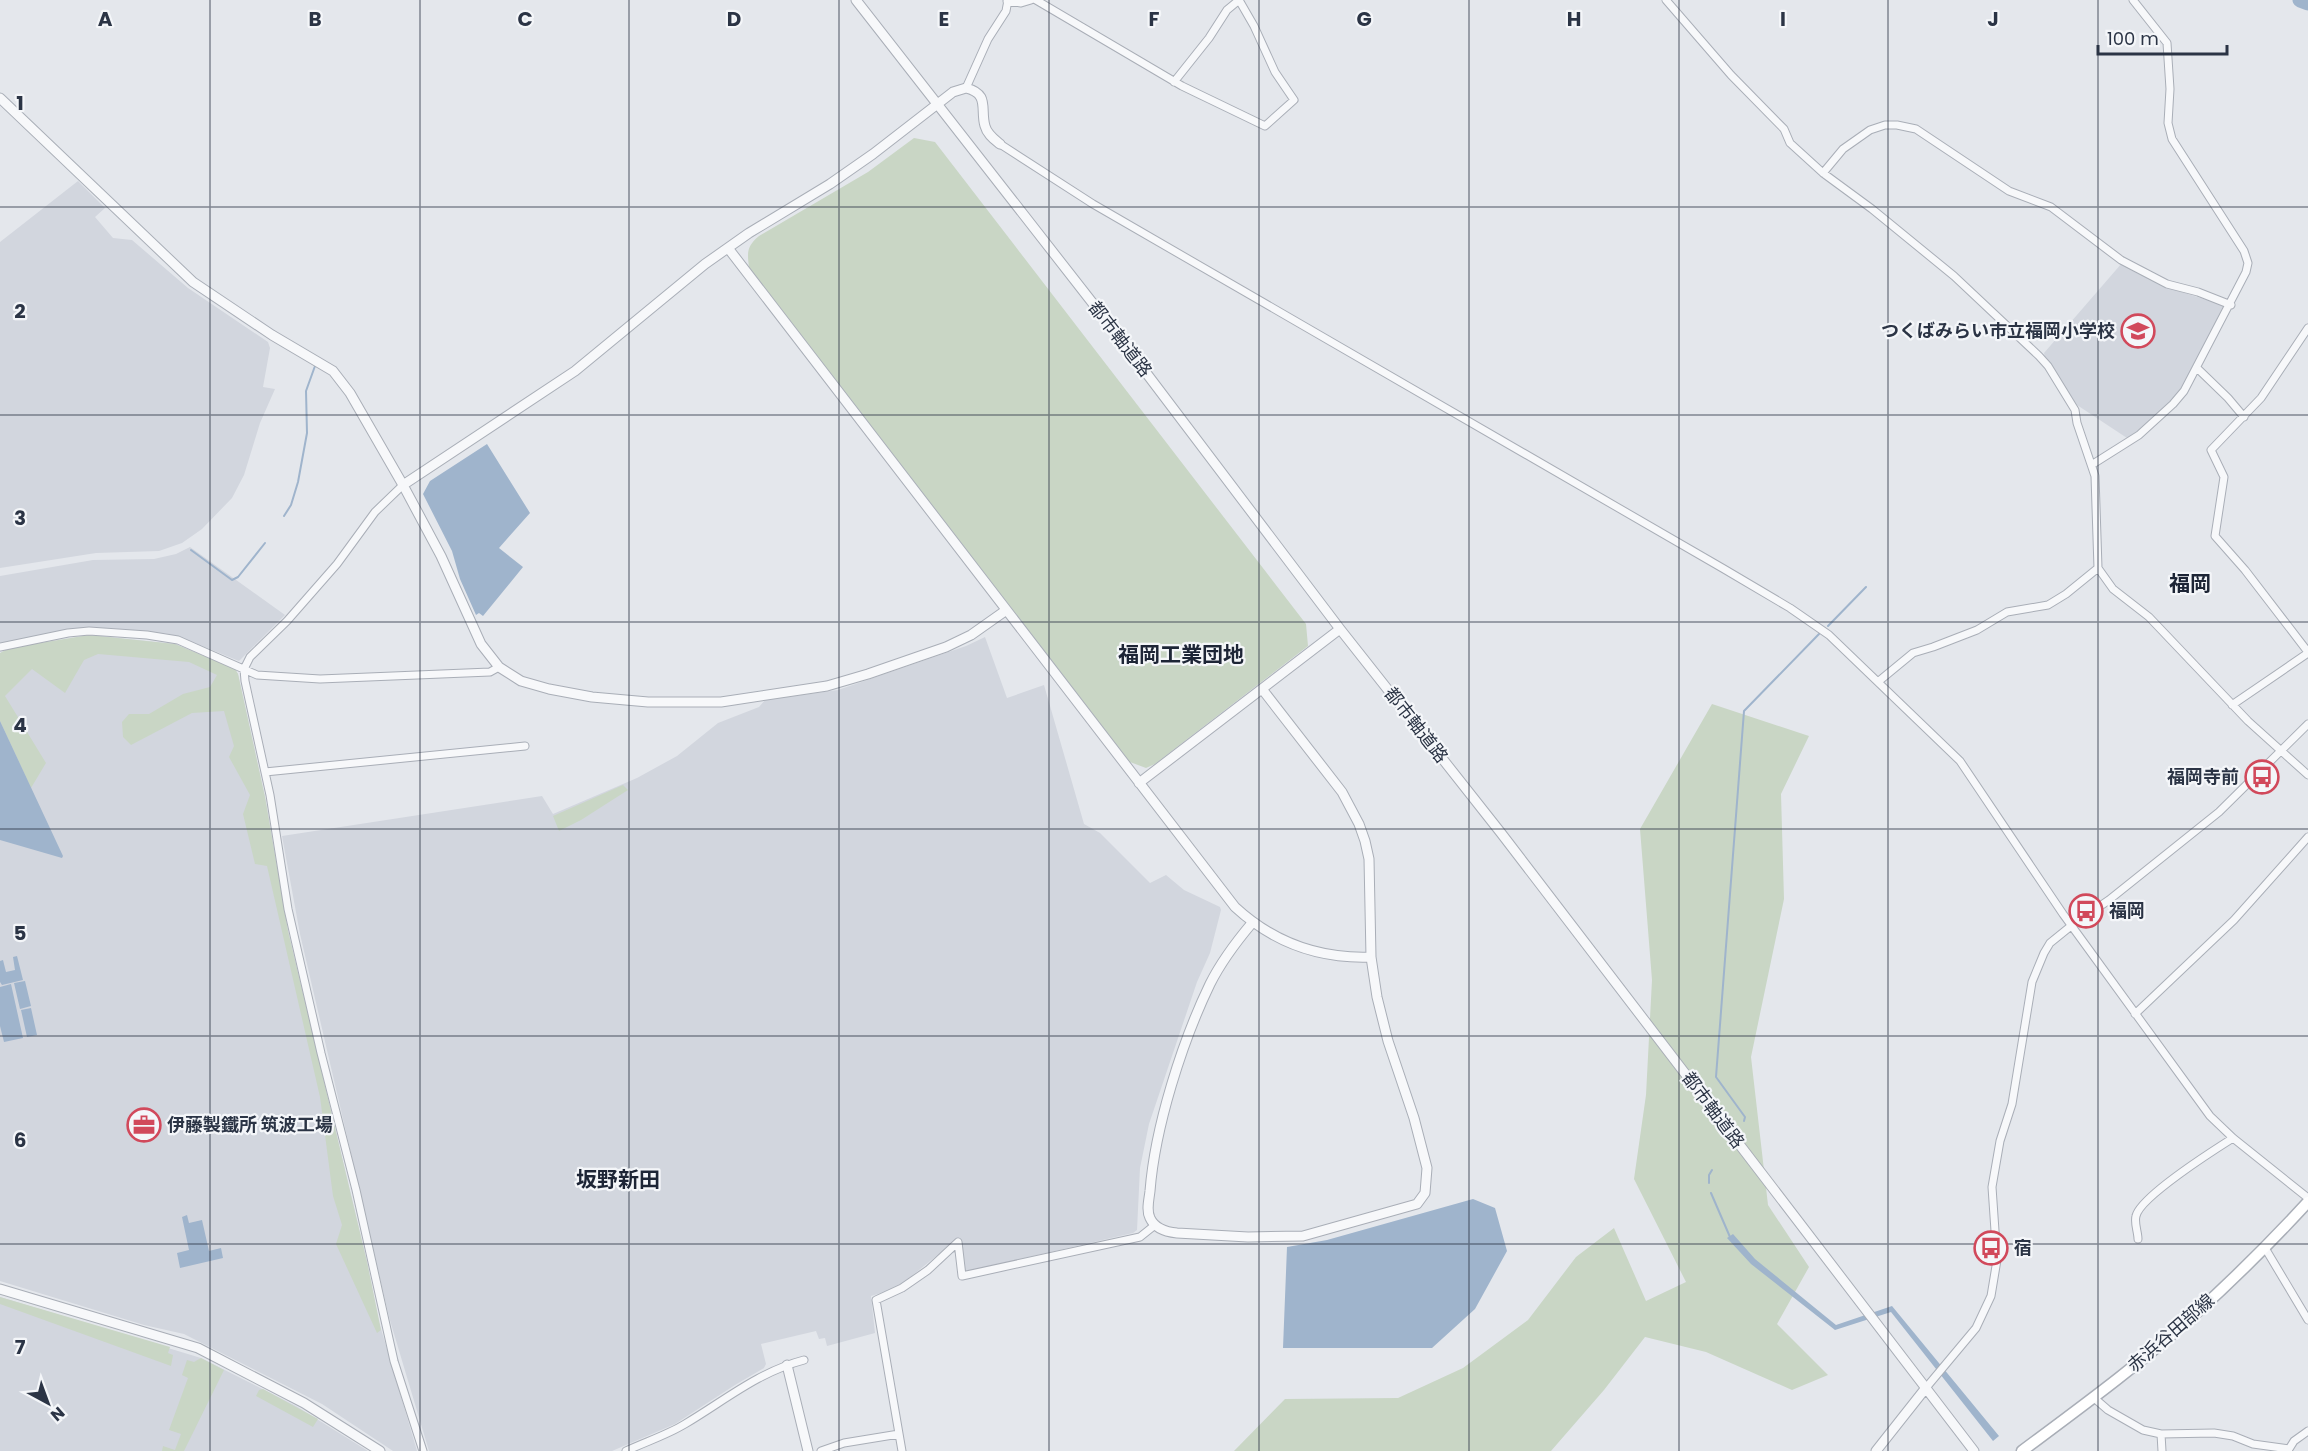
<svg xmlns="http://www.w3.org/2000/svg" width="2308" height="1451" font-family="Poppins,'Noto Sans JP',sans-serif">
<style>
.built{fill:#d2d6de}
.green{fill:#c9d6c5}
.water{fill:#9fb4cc}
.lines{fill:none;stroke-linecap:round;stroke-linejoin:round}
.stream{stroke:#9fb4cc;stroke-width:2}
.river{stroke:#9fb4cc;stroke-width:15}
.minor-casing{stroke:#a9aeb7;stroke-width:9}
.tertiary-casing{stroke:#a9aeb7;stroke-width:11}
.secondary-casing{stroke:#a9aeb7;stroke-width:13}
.minor{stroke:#f7f8fa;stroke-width:7}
.tertiary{stroke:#f7f8fa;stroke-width:9}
.secondary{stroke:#fff;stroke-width:10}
.grid{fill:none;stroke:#2b3445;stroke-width:1.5;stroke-opacity:0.55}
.labels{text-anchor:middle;stroke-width:4.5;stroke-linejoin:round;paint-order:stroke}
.poi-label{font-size:18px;font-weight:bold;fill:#2b3445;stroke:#f4f6f9;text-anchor:start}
.street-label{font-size:18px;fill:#2b3445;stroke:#f4f6f9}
.quarter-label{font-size:21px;font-weight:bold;fill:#1d2536;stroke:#f4f6f9}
.grid-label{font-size:20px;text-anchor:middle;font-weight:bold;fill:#2b3445;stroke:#f4f6f9;stroke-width:4.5;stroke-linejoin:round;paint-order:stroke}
</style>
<rect width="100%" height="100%" fill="#e4e7ec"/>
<path class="built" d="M78,181L105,208L95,217L113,238L132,240L188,288L268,342L270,348L263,387L275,389L260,423L244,475L232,498L202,529L182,543L159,551L96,553L0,568V242Z
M2122,263L2175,290L2223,305L2225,308L2185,384L2173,400L2149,423L2127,438L2077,405L2045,358L2044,353Z
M190,547L285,615L239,661L185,639L169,634L133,630L91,627L0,643V576L93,560L154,559L176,554Z
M89,635L175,644L235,669L238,674L265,797L288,931L367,1262L379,1322L417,1451H393L322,1404L184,1334L144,1325L0,1281V653Z
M985,637L1007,698L1044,685L1084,824L1100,833L1150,883L1166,875L1184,890L1220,907L1221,910L1210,953L1197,982L1149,1124L1140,1168L1137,1230L1133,1233L964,1272L958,1253H940L897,1288L871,1296L875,1333L827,1346L825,1338L819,1339L816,1331L761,1344L766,1364L764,1368L735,1385L675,1424L612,1451H429L389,1317L300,934L282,836L542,796L553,814L637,778L677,756L718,723L759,707L765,700L838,690L966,646Z
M0,1297L201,1358L296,1406L368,1451H0Z"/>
<path class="green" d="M914,138L935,142L1306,624L1308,646L1155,764L1146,768L1130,762L749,267C747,252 747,246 759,236L868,172Z
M89,635L175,644L235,669L238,674L265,797L288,931L367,1262L381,1330L377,1333L336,1244L342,1225L333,1196L320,1097L267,866L255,864L243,814L250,795L229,757L234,746L224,711L192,713L131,745L123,737L122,722L129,714H149L183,694L210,687L217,675L189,662L98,654L84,660L65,693L32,669L5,696L46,763L31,788L0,721V653L9,648Z
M1712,704L1809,736L1781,794L1784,899L1751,1057L1768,1205L1809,1267L1777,1324L1828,1375L1792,1390L1706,1352L1645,1337L1604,1390L1551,1451H1234L1285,1399L1398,1398L1463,1368L1528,1320L1576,1257L1614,1228L1646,1301L1686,1282L1634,1179L1646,1095L1652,980L1640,829Z
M623,785L628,790L581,820L559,831L553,816Z
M0,1297L170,1347L168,1353L173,1355L171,1366L0,1304Z
M201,1358L224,1370L184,1451H162L163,1446L175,1450L181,1434L169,1430L188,1378L182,1375L187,1360L194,1362Z
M263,1389L318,1419L313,1427L256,1396L259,1390Z"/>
<path class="water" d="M487,444L530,513L499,548L523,567L483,616L479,613L476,615L460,579L452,551L423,494L430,481Z
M0,721L63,856L62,858L0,840Z
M17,956L23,980L2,985L0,982V961L3,960L6,972L15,970L13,957Z
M25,981L31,1006L20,1009L14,983Z
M11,984L23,1038L4,1042L0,1026V987Z
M31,1008L37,1035L27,1037L21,1010Z
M1473,1199L1495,1208L1507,1251L1475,1309L1432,1348H1283L1287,1247L1327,1240Z
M187,1215L189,1223L202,1220L209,1251L221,1248L223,1258L180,1268L177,1253L189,1250L182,1217Z
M1733,1234L1755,1259L1836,1325L1892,1306L1999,1436L1993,1441L1891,1312L1835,1330L1751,1264L1727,1238Z"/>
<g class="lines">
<path class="stream" d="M284,516L291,505L298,482L307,433L306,391L315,366
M191,550L232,580L238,577L265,543
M1828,626L1866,587
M1744,1121L1745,1117L1716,1077L1744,711L1819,634
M1709,1183V1175L1712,1170
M1711,1193L1730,1237"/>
<path class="river" d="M2300,0L2308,3"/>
<defs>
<path id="minor" d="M1036,0L1182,86L1265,126L1294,100L1275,72L1254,26L1239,0
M1666,0L1731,75L1784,129L1790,143L1823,173L1872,209L1954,276L2039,356L2048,366L2075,410L2077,423L2095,476L2098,568L2113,589L2149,617L2248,721L2308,775
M1007,1L1021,3L1031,0
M1174,82L1209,38L1227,10L1239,0
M966,88L988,39L1006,11L1008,0
M1000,144L1093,204L1724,569L1790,608L1829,635L1960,761L2063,914L2210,1116L2233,1138L2308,1198
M1823,173L1843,149L1870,130L1885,125H1897L1916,129L2009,191L2051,207L2121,260L2167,284L2198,292L2231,305
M2308,328L2261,398L2211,450L2224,477L2215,536L2245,570L2308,652
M2197,368L2228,398L2244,417
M2093,464L2139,435L2173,404L2184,391L2246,272L2248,263L2244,251L2172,139L2168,123L2170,89L2167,43L2133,0
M403,485L375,512L337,564L287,621L250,657L244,669L245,681L270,795L288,909L321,1053L356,1190L394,1361L423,1451
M0,647L68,633L89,631L147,635L178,640L257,675L320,679L490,672L499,667
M1879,681L1913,653L1933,647L1977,630L2007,612L2048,605L2066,594L2098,568
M2232,705L2308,653
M265,772L525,746
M2135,1014L2234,920L2308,837
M2138,1239C2138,1232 2134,1223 2136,1216C2140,1197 2214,1150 2233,1138
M2265,1248L2308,1320
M1925,1389L1976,1328L1991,1296L1997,1260L1992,1187L2000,1141L2012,1104L2032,982L2044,953L2050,943L2071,926L2109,900L2219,812L2308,724
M2093,1397L2108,1410L2143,1430L2161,1434L2214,1433L2233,1436L2253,1444L2289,1449L2294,1441L2308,1431
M2161,1434L2162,1451
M626,1451C645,1442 667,1435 685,1424C724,1401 758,1372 804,1360
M821,1451L844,1443L899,1434
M902,1451L876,1300L902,1288L928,1270L958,1242L962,1276L1140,1237L1155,1225"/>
<path id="tertiary" d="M856,0L1116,333L1340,629L1501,833L1974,1451
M0,98L193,282L272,335L333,371L350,393L403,485L441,556L481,644L499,667L521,681L549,689L592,697L648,702H721L827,686L868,674L946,647L971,635L1005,611
M728,248L1235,907C1274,943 1318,959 1371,957
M403,485L575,371L705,264L749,233L830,184L873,154L953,92L966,88C990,94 980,109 985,126C987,134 994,139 1000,144
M1139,783L1340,629
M1252,923C1236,942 1221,962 1210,984C1182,1042 1155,1127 1150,1191C1149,1200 1146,1210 1150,1218C1155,1229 1167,1232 1177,1233L1248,1237L1303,1236L1417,1204L1425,1193L1427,1168L1414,1118L1388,1041L1377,997L1371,957L1369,859L1365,841L1359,824L1342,792L1262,689
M0,1289L198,1348L304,1403L380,1451
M787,1365L808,1451
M1876,1451L1925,1389"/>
<path id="secondary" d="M2022,1451C2081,1407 2140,1364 2194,1315C2234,1279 2272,1241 2308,1202"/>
</defs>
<use href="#minor" class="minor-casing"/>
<use href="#tertiary" class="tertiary-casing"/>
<use href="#secondary" class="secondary-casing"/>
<use href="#minor" class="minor"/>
<use href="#tertiary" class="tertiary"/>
<use href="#secondary" class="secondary"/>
</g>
<path class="grid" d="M210,0V1451M420,0V1451M629,0V1451M839,0V1451M1049,0V1451M1259,0V1451M1469,0V1451M1679,0V1451M1888,0V1451M2098,0V1451M0,207H2308M0,415H2308M0,622H2308M0,829H2308M0,1036H2308M0,1244H2308"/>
<defs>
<symbol id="school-ring" viewBox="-11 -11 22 22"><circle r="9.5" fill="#f4f6f9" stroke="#d1495b" stroke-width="1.5"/><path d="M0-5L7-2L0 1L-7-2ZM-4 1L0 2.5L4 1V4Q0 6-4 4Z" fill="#d1495b"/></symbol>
<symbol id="bus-ring" viewBox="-11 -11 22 22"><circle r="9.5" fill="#f4f6f9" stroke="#d1495b" stroke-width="1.5"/><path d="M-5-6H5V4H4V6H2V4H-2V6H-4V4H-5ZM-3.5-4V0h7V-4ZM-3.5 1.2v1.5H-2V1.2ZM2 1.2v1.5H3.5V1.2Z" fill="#d1495b"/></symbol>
<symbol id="office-ring" viewBox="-11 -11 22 22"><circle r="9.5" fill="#f4f6f9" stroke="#d1495b" stroke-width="1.5"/><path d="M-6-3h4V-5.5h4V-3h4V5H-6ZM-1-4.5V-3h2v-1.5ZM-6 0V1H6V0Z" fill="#d1495b"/></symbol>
</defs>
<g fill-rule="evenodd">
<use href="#school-ring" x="2119" y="312" width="38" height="38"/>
<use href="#bus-ring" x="2243" y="758" width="38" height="38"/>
<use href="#bus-ring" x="2067" y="892" width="38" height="38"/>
<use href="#office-ring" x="125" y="1106" width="38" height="38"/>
<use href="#bus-ring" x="1972" y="1229" width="38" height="38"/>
</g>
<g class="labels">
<g class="poi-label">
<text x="2115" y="337" text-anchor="end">つくばみらい市立福岡小学校</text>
<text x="2239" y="783" text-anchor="end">福岡寺前</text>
<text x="2109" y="917">福岡</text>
<text x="167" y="1131">伊藤製鐵所 筑波工場</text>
<text x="2014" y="1254">宿</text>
</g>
<g class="street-label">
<text transform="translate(1120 339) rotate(52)" y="6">都市軸道路</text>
<text transform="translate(1416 725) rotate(52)" y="6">都市軸道路</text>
<text transform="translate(1713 1110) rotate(53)" y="6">都市軸道路</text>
<text transform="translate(2171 1333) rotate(-41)" y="6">赤浜谷田部線</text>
</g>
<g class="quarter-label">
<text x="2190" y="591">福岡</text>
<text x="1181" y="662">福岡工業団地</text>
<text x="618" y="1187">坂野新田</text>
</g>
</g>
<g class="grid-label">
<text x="105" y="26">A</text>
<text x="315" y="26">B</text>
<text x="525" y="26">C</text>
<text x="734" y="26">D</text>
<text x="944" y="26">E</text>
<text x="1154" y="26">F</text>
<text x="1364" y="26">G</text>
<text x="1574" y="26">H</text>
<text x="1783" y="26">I</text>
<text x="1993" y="26">J</text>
<text x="20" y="110">1</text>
<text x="20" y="318">2</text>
<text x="20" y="525">3</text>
<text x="20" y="732">4</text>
<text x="20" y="940">5</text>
<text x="20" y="1147">6</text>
<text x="20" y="1354">7</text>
</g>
<g transform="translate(48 1403) rotate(139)" stroke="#f4f6f9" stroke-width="4.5" paint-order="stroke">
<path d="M0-4.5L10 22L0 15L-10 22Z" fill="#2b3445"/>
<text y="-9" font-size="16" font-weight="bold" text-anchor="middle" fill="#2b3445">N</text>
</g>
<path d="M2098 45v9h129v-9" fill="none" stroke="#2b3445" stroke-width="3"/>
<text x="2107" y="45" font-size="18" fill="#2b3445" stroke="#f4f6f9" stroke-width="4.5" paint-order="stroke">100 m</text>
</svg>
